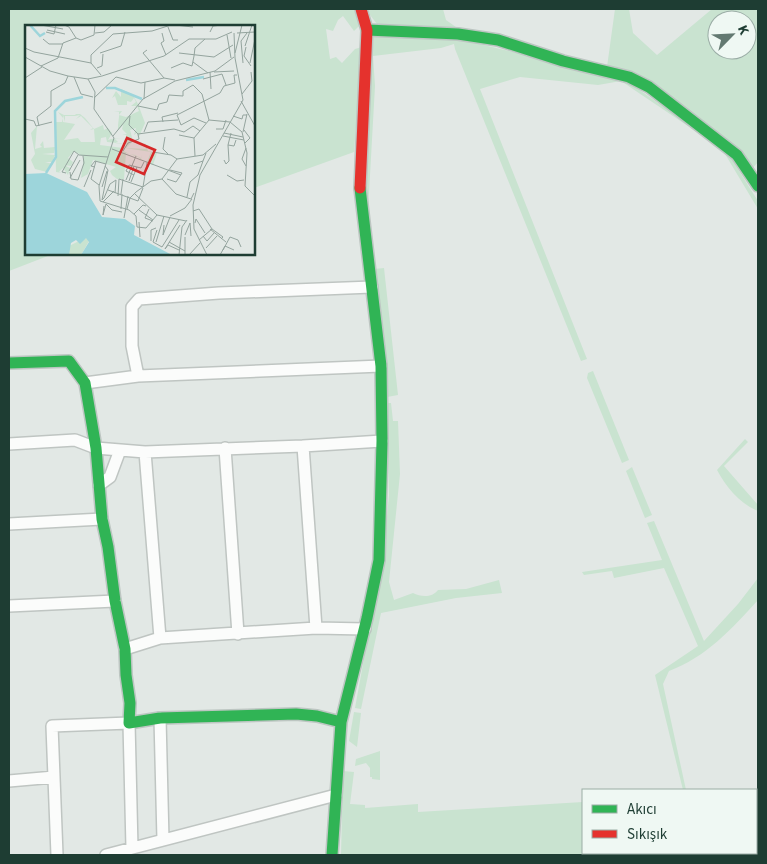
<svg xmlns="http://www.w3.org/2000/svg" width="767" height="864" font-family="'Source Sans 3',sans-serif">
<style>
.green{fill:#c9e3d0;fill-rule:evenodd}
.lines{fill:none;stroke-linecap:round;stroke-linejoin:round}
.street-casing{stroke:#bfc5c2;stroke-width:14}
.fast-casing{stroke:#bdc6c2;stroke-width:14}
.jam-casing{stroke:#bdc6c2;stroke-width:14}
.street{stroke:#fbfcfb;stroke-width:11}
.fast{stroke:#30b455;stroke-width:11}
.jam{stroke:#e5322d;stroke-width:11}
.inset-river{fill:none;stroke:#9dd5db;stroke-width:2.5}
.inset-road{fill:none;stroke:#94a49e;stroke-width:1}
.view{fill:#d62828;fill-opacity:0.15;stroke:#d62828;stroke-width:2.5}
.inset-edge{fill:none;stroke:#1e3d33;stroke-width:2.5}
</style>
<rect width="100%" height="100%" fill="#e2e8e5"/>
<path class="green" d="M9,9H359L361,24L354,31L343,16L338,20L333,31L326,29L330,59L336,57L342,63L355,49L362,47L354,152L254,188V26H26V254H53L9,271Z
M368,9H443L446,20L463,32L377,24L370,15Z
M615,9H629L633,33L657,55L712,9H758V162L752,169L607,67ZM717,20H747V50H717Z
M374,33L454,38L628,79L724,147L758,201V209L722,149L621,81L598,85L520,77L480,89L587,359L581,361L455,49L454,44L441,48L373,56L375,86L368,211L365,164Z
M384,268L398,395L387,397L374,269Z
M593,371L629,460L622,463L587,378L588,373Z
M386,403H391L393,421H398L400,474L389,582L394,600L413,593C421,597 432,598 438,590L466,589L499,580L502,593L456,598L381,613L361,709L355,708L373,609L381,583L389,495Z
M745,439L748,442L724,466L758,505V511C740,504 726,487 717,470Z
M632,467L652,515L645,518L626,471Z
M654,521L704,641L738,604L758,578V600C733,628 705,658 669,671L663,684L686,790H683L655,675L698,646L664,568L614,578L612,571L584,575L582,572L662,560L647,523Z
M354,712L361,713L357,747L349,741Z
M380,751V780L372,779V777H370V768L366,763L355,766L356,759Z
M343,771L354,772L350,804L365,805V808L418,804V812L583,802V853H697L698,855H341Z"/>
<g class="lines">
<defs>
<path id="street" d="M138,376L132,346V307L139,299L219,293L372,287
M85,383L138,376L381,366
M9,444L75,440L96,448L145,452L303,446L382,441
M303,446L316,628
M225,448L238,634
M145,452L160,638
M99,485L110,477L120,450
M9,524L102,519
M9,606L115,601
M125,649L160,638L316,628L365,629
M160,718L163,840
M9,781L54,777
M701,853L702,855
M57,855L52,726L129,723L132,848
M106,855L336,795"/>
<path id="fast" d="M367,30L458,34L498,40L563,61L629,77L649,87L737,155L758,186
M9,363L69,361L85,383L96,448L102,519L108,547L115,601L125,649L126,675L130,703L129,723L160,718L296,714L317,716L341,722
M332,855L341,722L367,618L379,560L382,441L381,366L360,188"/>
<path id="jam" d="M360,188L367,30L361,9"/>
</defs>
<use href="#street" class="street-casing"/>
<use href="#fast" class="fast-casing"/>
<use href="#jam" class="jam-casing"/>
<use href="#street" class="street"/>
<use href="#fast" class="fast"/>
<use href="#jam" class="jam"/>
</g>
<g transform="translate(25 25)">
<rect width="230" height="230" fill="#e2e8e5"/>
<path d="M96,64L117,74L109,72L113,79L120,98L113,114L112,108L109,110L111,103L105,105L108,116L101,123L121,124L120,120L117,121L115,117L117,121L120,118L123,126L132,128L128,140L120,137L113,132L105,129L110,130L116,133L117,130L116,134L122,137L126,127L100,123L99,126L104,129L101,128L99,154H92L87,150L85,146L91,142L68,135L63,149L56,153L59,132L49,126L43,133L48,137L46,141L39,140L45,143L43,150L38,143L34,147L37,148L31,147L30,97H37L38,93L33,87L39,90H50L51,89H55L60,93L69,104L65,105L68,103L56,91L51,94L55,90L50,91H40V97L38,90V97L50,99L39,115L53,113L56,117H70L69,104L78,100L79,105L83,103L87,108L90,103L83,115L86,114L96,113L90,114L93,117L90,118L97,119L102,117L101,110H97L102,109L97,104L98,100L93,105V100L87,99L93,100L94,92V87H89L97,86L94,90L101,92L114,86L112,81L106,84L113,81H106L111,77L109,73L106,77L102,76V80H93L90,71L87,73L91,66L96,72ZM81,112L82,117L102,119L98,123L75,120L76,113ZM12,101L10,124L17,122L15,120L18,116L19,123L30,122L29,128L17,129L30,130L27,137H20L28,139L22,147L10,144L6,135L10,129L6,108ZM61,211L64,216L56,230H44V221L58,214L55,219Z" fill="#c9e3d0" fill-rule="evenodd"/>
<path d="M21,148L62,167L77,192L100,194L110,201L109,210L147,230H56L64,217L61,213L55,219L51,215L46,218L44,230H0V149Z" fill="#9dd5db"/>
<path class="inset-river" d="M5,0L15,11L20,8M161,55L179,52M81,63H90L117,74M21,148L31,132L30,86L40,76L58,72"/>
<path class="inset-road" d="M16,0L38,4M150,0L168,2M143,2L148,15H153M22,5L40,9M21,7L29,9L31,0M185,7L188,1L197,0M70,8L79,7L87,0M137,8L139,16L136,18L141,30M212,8L230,7M202,10L206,33M51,13L56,15L69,10L70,0M18,14L24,19H38M220,21L227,0M221,22L219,31L226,41M0,23L9,27L66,38L76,50M122,25L118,28L139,53M75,28L96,21L100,7M154,28L189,32L208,20M210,28L217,0M169,31L170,23L180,14M0,32L25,46L43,51L63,54L77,51M33,33L38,18L51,13L44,2L39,0M168,37L183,48M66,38V30L88,9L127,6L146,0M218,38L216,16L222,8M225,38L230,14M16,41L33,33M72,43L77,41L78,29M146,43L158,38L167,41L169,31M185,47L186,64M189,47L209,46M77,51L139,31L164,14H191L207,7M49,52L56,69L68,72M0,53L17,42M63,54L70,67L69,84L89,113L74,161L75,176L104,185L111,191L112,202L121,203L132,190L161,196M178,54L197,49L201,60M217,69L227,56L226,47M69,73L91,52L116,58L139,53L150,55M119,74L120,57M216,76L230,101M113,81L132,85L134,79L142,77L144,70L158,71V66L168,60L177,69L184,95L169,113L170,131M105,91L104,100L113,109L149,104L159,107L168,101L175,106M208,91L217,94L218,90H222M0,94L9,96L11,101L27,97M184,95L205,97M138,97L137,92L153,88M205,97L217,107L222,128L220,161L230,171M181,98L169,93L156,100L152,90L195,68L199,61L210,58L209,50H212M14,101L12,92L26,81V66L40,58L43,51M191,104H198L201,95M219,105L225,113L220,118M119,107L123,97L153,95M218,107L222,89M199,108L218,112M206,108L203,120L209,121L211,115M154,110L169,113M88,111L118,74L150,56L190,46L209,32M198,111L219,115M140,112L138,124L143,129M87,124L156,150M98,126L103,118L114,114L113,109M128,127L146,130L152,134M199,135L201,139L204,136L203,120M71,136L66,154L74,160M169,139L178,136L181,128M221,141L217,134L221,123M70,142L66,141L70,136L81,139M44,146L53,130M45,147L46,154L53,155L59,138L58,131M41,148L37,147L49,126L54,130L83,132M109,150L101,146L104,140L116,143L119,137M202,150L212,156L219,155M45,153L55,135M142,154L151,157L157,148L145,145M101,155L111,131M104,156L109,141M106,157L112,142M59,162L66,145M77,162L82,146M83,165L113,176L118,163M169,168L166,174L151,169L137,154L152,134L178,130L191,119M96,169L98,154M110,169L132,190M93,171L94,154L118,162L122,138M162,172L165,157L173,150L178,136M79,173L77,175L83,145L80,141M79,173L85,159L91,155L90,168M78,177L89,166M81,179L87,185L97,187M79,181L78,190L81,179M96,184L97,169M102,184L105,173L111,167L126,156L137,154M124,184L120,193L128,196M114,185L128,195M168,186L174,184L187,204L174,215M109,189L118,180L121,181M145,191L160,183L167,174M99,193L103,171M114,197L115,212M170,198L171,194L180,208M139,200L138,210L145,192M185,204L201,217M187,204L198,212L196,214M132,205L128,217L137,222L154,195M160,210L165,198L166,211M178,211L182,216L189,208M160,212V229M126,216V205L131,203M131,217L139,191M144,217L160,226M181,223L192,211M154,225L143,220L140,224L155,200M198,225L205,212L213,215L216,222M154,230L157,202L162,195M164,230L175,218M182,230L169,204L168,180L175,150L218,75L210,33L209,8M195,230L200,221L209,225"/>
<path class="view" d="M102,113L130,125L119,149L91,137Z"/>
<rect width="230" height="230" class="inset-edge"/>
</g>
<rect width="767" height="864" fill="none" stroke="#1e3d33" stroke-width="20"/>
<rect x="582" y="789" width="175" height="65" fill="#eff8f3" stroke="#9bada6"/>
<rect x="592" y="805" width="25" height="8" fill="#30b455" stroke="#9bada6"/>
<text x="627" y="814" font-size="15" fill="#1e3d33">Akıcı</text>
<rect x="592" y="830" width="25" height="8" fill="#e5322d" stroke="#9bada6"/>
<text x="627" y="839" font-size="15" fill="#1e3d33">Sıkışık</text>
<g transform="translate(732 35) rotate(66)"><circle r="24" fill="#eff8f3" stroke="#9bada6"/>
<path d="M0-4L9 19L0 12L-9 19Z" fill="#637971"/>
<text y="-8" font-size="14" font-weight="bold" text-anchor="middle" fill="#1e3d33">K</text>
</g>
</svg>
